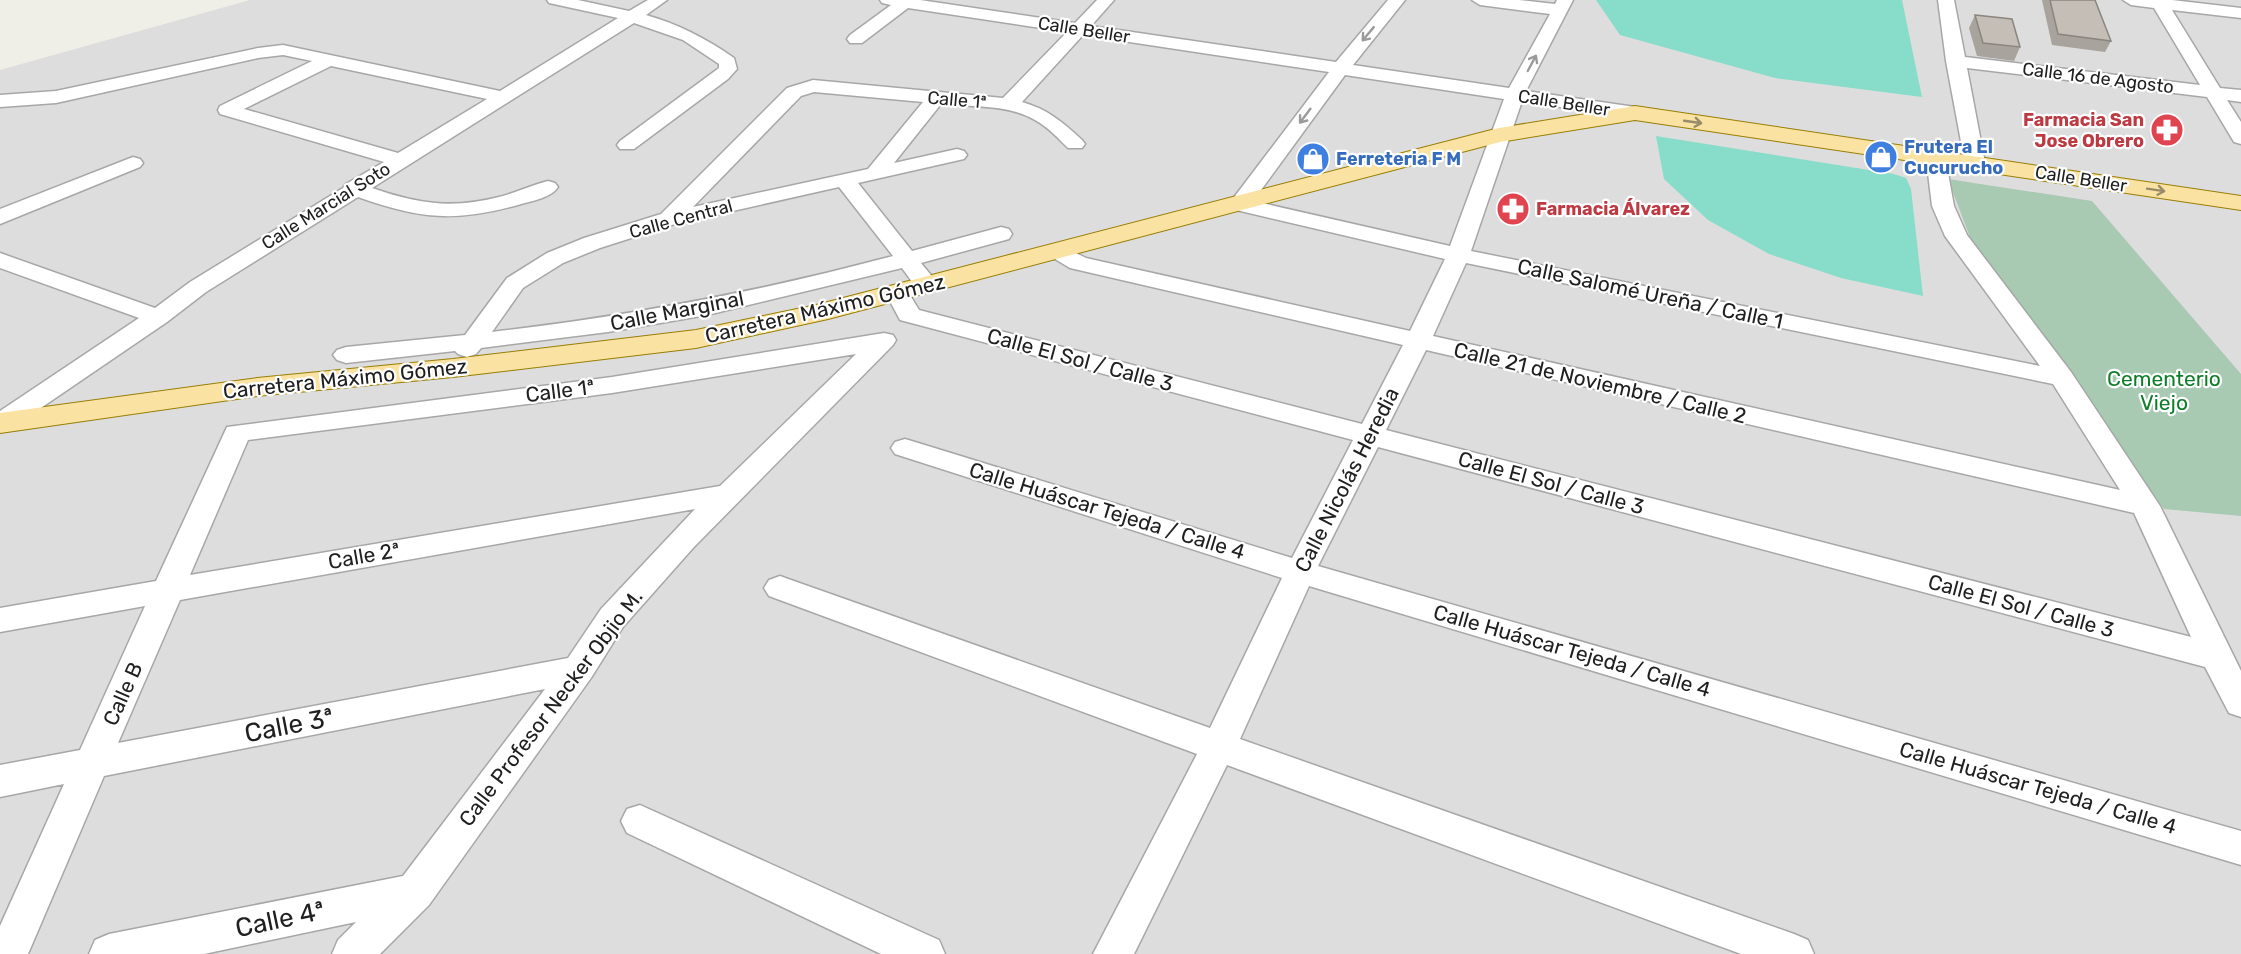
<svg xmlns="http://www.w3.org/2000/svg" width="2241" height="954" font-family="Rubik,sans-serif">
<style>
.residential{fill:#dedddd}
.cemetery{fill:#a8c9b2}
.pitch{fill:#87ddc9}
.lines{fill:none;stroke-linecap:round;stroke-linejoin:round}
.minor-casing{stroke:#a7a7a7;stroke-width:3}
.major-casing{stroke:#987e04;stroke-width:2}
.minor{fill:#fff;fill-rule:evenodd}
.major{fill:#fae2a2;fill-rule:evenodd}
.wall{fill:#a9a39d}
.building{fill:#c5beb6;stroke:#8a857f;stroke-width:1.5}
.oneway{stroke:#9b9b9b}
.oneway2{stroke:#988b68}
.labels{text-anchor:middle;stroke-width:4.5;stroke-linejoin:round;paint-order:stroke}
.far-street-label{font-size:18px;fill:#202020;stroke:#fff}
.far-health-label{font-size:18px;font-weight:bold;fill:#be3a42;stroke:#fff;text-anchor:end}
.far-shop-label{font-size:18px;font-weight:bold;fill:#366cbe;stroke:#fff;text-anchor:start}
.street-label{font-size:21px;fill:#202020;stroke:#fff}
.park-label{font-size:21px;fill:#0e7e29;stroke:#fff}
.near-street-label{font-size:26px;fill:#202020;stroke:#fff}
</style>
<rect width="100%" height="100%" fill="#f0efe7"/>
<path class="residential" d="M250,0H2241V954H0V70Z"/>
<path class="cemetery" d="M1948,179L2092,201L2241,374V516L2164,509L1974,248Z"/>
<path class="pitch" d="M1596,0H1902L1922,97L1775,78L1620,35Z
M1656,136L1894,174L1906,178L1911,189L1923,296L1841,278L1769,254L1708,220L1664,179Z"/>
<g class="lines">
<defs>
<path id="minor" d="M547,0H578L629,11L648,0H667L646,15C678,24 707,39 734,58L737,69L728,79L634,149H620L617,145L620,141L719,68V64L683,40L634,23L372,188C418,204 452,209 499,197C516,193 531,185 548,181L555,183L558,187C552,197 533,201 521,204C456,223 420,219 358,197L206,292L167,322L10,429L0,432V411L139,318L0,268V253L155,308L190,282L343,188L346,184L384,162L220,114L218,110L220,106L312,61L283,55L258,58L56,103L0,107V95L56,91L258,48L283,45L500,91L618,18L549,3ZM331,66L487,99L398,153L244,109Z
M880,0H920L1075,23L1097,0H1114L1091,26L1336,62L1388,0H1405L1353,65L1509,88L1550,14L1480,5L1472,0H1519L1555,4L1557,0H1573L1526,91L1635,107L1642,109L1645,113L1642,117L1635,119L1522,101L1471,251L2040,366L1945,236L1932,206L1928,173L1933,154H1947L1950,158L1948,173L1954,206L1967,235L2071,372L2160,506L2241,671V717L2229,713L2205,667L1378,447L1318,566L2241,831V865L1309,586L1240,739L1794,934L1808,940L1814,954H1741L1227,765L1134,954H1093L1197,754L769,596L764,588L769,580L780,576L791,580L1210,728L1282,578L895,454L891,448L895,442L905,439L915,442L1292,558L1353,440L900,320L885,292L889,287L897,285L905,287L919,310L1362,424L1403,345L1070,268L1050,256L1047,251L1050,246L1058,244L1086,258L1410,331L1445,259L1232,209L1229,204L1329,72L1083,35L1022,102C1047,109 1063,122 1082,140L1085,144L1082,148H1068C1058,138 1048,127 1035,120C1008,104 971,107 941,104L894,163L957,149L964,151L967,155L964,159L858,183L912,251L1001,227L1009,229L1012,234L1009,239L921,263L939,285L935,290C917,294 912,281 902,268L707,315L608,332L481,348L476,354L467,357L458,354L455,351L346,363L337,360L333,355L337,350L346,347L465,335L507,278L547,253L584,238L661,214L787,88L813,80L1003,98L1067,32L908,8L862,43H850L847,39L850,35L891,5L882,3ZM1345,75L1504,99L1450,246L1253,201ZM814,92L923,102L868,169L693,207L801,96ZM839,187L893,256C758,292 630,316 492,332L523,288L563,263L600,248L675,224ZM1466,263L2053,384L2120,490L1433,336ZM1426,350L2134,513L2191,637L1386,430Z
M1938,0H1954L1965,57L2200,85L2154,8L2131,5L2123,0H2172L2241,8V18L2172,10L2220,88L2241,90V102L2227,100L2241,122V144L2234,142L2207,97L1967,68L1985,163L1982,167H1968L1965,163L1946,61Z
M133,157L140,159L143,163L140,167L0,224V209Z
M884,333L893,335L896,340L893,345L693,548L623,627L591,678L429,905L380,954H332L338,940L356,922L204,954H89L95,940L109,934L403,876L545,689L104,776L28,954H0V926L64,784L0,797V765L80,750L145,606L0,632V608L156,581L227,427L612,377ZM856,354L720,486L190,575L248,440L612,393ZM695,509L601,609L568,658L118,743L180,600Z
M640,805L939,940L945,954H881L627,833L621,821L627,809Z"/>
<path id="major" d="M1635,106L2241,196V210L1635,120L1500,142L828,319L696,348L453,377L257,396L0,433V413L257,378L453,359L696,330L816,305L1499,128Z"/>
</defs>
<use href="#minor" class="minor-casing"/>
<use href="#major" class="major-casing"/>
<use href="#minor" class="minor"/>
<use href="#major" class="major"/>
</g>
<path class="wall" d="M2042,0H2095L2111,41L2105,52L2052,45Z
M1975,15L2020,47L2014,61L1977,56L1969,28Z"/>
<path class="building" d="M2050,0H2095L2111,41L2058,34Z
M1975,15L2012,19L2020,47L1983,43Z"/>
<defs><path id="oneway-shaft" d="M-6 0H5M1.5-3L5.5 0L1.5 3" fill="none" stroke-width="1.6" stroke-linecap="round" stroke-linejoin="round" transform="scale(1.5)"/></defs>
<g class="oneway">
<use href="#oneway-shaft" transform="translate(1368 34) rotate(130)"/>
<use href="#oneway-shaft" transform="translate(1532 63) rotate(-62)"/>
<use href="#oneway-shaft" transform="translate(1305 116) rotate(127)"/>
</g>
<g class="oneway2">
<use href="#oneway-shaft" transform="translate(1693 122) rotate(8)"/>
<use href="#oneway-shaft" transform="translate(2156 190) rotate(9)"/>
</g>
<defs>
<symbol id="pharmacy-disc" viewBox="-11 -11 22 22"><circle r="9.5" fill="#e0444e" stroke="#fff"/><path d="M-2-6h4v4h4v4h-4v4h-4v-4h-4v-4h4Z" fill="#fff"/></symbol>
<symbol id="shop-disc" viewBox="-11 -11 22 22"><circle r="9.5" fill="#3f7fe0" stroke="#fff"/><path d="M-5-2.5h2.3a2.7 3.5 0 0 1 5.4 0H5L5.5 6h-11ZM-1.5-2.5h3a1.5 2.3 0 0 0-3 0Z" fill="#fff"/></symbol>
</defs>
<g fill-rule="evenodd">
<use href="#pharmacy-disc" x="2148" y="111" width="38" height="38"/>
<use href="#shop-disc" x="1862" y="138" width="38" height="38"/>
<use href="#shop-disc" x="1294" y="140" width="38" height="38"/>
<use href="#pharmacy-disc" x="1494" y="190" width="38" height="38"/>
</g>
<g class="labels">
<g class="far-street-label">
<text transform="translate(1084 30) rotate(9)" y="6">Calle Beller</text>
<text transform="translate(2098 78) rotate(7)" y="6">Calle 16 de Agosto</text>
<text transform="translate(957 100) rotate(5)" y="6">Calle 1ª</text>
<text transform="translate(1564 103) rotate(9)" y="6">Calle Beller</text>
<text transform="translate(2081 179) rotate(9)" y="6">Calle Beller</text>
<text transform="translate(326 206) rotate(-32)" y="6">Calle Marcial Soto</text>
<text transform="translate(681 219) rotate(-15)" y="6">Calle Central</text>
</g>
<g class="far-health-label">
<text x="2144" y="126">Farmacia San<tspan x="2144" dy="21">Jose Obrero</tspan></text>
<text x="1536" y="215" text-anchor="start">Farmacia Álvarez</text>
</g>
<g class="far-shop-label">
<text x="1904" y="153">Frutera El<tspan x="1904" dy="21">Cucurucho</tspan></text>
<text x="1336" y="165">Ferreteria F M</text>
</g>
<g class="street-label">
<text transform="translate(1650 294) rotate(12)" y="7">Calle Salomé Ureña / Calle 1</text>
<text transform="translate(825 309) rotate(-13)" y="7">Carretera Máximo Gómez</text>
<text transform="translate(677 311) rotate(-11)" y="7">Calle Marginal</text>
<text transform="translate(1080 360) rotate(15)" y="7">Calle El Sol / Calle 3</text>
<text transform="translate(345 379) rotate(-6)" y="7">Carretera Máximo Gómez</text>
<text transform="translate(1600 383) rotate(13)" y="7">Calle 21 de Noviembre / Calle 2</text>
<text transform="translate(560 391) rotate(-7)" y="7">Calle 1ª</text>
<text transform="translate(1347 480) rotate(-63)" y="7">Calle Nicolás Heredia</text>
<text transform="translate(1551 483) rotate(15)" y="7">Calle El Sol / Calle 3</text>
<text transform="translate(1107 511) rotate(17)" y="7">Calle Huáscar Tejeda / Calle 4</text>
<text transform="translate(364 556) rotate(-10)" y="7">Calle 2ª</text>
<text transform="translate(2021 606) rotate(15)" y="7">Calle El Sol / Calle 3</text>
<text transform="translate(1572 651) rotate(16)" y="7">Calle Huáscar Tejeda / Calle 4</text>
<text transform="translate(123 694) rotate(-66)" y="7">Calle B</text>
<text transform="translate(551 708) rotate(-53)" y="7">Calle Profesor Necker Objio M.</text>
<text transform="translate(2038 788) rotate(16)" y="7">Calle Huáscar Tejeda / Calle 4</text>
</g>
<g class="park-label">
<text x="2164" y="386">Cementerio<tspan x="2164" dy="24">Viejo</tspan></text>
</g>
<g class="near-street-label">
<text transform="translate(289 725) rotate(-11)" y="9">Calle 3ª</text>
<text transform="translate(280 919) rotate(-12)" y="9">Calle 4ª</text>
</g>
</g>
</svg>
